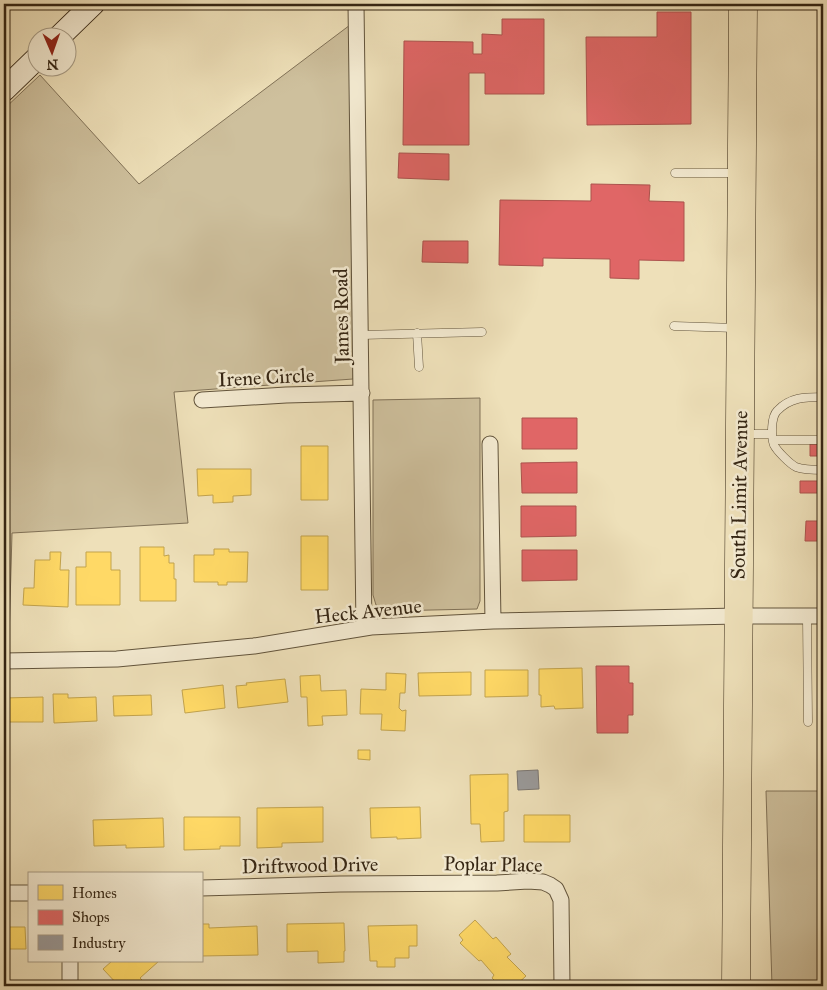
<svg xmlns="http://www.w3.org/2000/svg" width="827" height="990" font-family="'IM FELL Great Primer',serif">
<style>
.green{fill:#cec09d;stroke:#817258}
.homes{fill:#ffd966;stroke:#c2a34d}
.shops{fill:#e06666;stroke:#ac524d}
.industry{fill:#999;stroke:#7b7671}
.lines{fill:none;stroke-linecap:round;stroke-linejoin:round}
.lane-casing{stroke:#62543c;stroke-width:9}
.street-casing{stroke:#62543c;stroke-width:17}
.secondary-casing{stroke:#342513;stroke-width:24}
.highway-casing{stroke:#342513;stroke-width:29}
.lane{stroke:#f4ebd2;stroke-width:8}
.street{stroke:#f4ebd2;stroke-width:15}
.secondary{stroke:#f4ebd2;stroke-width:22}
.highway{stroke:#eee0b9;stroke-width:28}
.labels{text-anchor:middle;stroke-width:5;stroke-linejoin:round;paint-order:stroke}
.street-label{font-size:20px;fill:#342513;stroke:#f4ebd2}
</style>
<rect width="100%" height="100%" fill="#eee0b9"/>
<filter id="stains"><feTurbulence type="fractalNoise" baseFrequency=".004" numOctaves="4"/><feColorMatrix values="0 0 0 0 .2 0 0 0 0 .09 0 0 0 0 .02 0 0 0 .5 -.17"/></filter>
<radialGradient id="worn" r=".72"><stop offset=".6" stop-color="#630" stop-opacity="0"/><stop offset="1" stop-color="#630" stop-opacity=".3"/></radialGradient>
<path class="green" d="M354,22L353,379L174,392L188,523L12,533L9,640H4V109L40,75L139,184Z
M480,398V601L477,609L387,611L376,605L373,595V400Z
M766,791H823V986H772Z"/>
<path class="homes" d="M301,446H328V500H301Z
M197,469H251V495L233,496V502L213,503V495L198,496Z
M301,536H328V590H301Z
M140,547H164V556L169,555V563H174V579H176V601H140Z
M214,549H229V552H248L247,582H227V585H218V582H194V555H214Z
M50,552H61L60,570H69L68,607L23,605L24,588H34L35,560H50Z
M86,552H111V570H120V605H76V567H86Z
M582,668L583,708L555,709L554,706L541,707V695H539V669Z
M485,670H528V696L485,697Z
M471,672V695L419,696L418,673Z
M386,673L406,674L405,693H400L399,708L402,711L406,710L405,731L381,730L382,714H360L361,689L386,690Z
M320,675L321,691L346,690L347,715L322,716L323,725L308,726L307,697H301L300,676Z
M285,679L288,702L238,708L236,686L247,685L246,683Z
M223,685L225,708L185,713L182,690Z
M53,694H68V698L96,697L97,721L54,723Z
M151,695L152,715L114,716L113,696Z
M43,697V722H4V698Z
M358,750H370V760L358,759Z
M508,774V811L504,812V841L481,842L480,824H471L470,775Z
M323,807V842L282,843V847L257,848V808Z
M420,807L421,838L397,839V837L371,838L370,808Z
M524,815H570V842H524Z
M184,817H240V846H220V849L184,850Z
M163,818L164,847L126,848V845L94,846L93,820Z
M475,920L493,939L496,937L511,954L507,957L526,976L515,986H500L492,978L494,975L481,960L479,961L460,943L463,940L459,935Z
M344,923L345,951H344V962L318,963V951L287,952V924Z
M201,924H209V928L257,926L258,955L201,956Z
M417,925V946H409V958H395V967H377V961H370L368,926Z
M4,927H25L26,949H4Z
M112,961H159L140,978L145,983L142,986H119L103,969Z"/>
<path class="shops" d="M657,12H691V124L587,125L586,37H657Z
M502,19H544V94H485V73H469V145H403L404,41L473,42V54H482V34L502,35Z
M399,153L449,154V180L398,178Z
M591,184L650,185L649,201L684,202V261L639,260V279L610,278V259L543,258V266L499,265L500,200L591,201Z
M423,241H468V263L422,262Z
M522,418H577V449H522Z
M810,444H823V456H810Z
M577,462V493H522L521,463Z
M800,481H823V493H800Z
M521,506H576V536L521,537Z
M821,518H823V541H805L806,521H821Z
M522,550H577V580L522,581Z
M596,666H629V683H633V715H628V733H597Z"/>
<path class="industry" d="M538,770L539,789L518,790L517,771Z"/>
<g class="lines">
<defs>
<path id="lane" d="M675,173H738
M674,326L736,328
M417,333L419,367
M361,335L482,332
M823,397C805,397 790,397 777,411C771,417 771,437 774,445C777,451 790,464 796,467C804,470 815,470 823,470
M744,434H772
M773,440H823
M807,616L808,722"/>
<path id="street" d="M356,4L364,628
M202,400L286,395L362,393
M490,444L493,621
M4,661L117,659L254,646L371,627L493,621L738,616H823
M201,888L340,884L497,883L528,881L543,882L550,885L556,889L561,900L562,986
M4,893H29
M70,961V986"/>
<path id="secondary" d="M58,38L93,4
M4,90L38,57"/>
<path id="highway" d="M736,986L743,4"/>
</defs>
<use href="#lane" class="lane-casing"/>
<use href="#street" class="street-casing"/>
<use href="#secondary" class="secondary-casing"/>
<use href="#highway" class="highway-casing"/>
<use href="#lane" class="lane"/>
<use href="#street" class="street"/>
<use href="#secondary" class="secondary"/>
<use href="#highway" class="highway"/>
</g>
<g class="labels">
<g class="street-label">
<text transform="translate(341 316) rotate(-91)" y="7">James Road</text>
<text transform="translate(266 377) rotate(-3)" y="7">Irene Circle</text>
<text transform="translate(739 495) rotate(-89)" y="7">South Limit Avenue</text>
<text transform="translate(368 611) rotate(-6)" y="7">Heck Avenue</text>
<text transform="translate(493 864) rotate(1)" y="7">Poplar Place</text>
<text transform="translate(310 865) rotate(-1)" y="7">Driftwood Drive</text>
</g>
</g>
<rect width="827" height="990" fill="none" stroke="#eee0b9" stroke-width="20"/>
<rect x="5" y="5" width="817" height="980" fill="none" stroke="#342513" stroke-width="2.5"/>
<rect x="10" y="10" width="807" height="970" fill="none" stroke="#342513"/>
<rect x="28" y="872" width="175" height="90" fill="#f4ebd2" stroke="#a79c86"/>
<rect x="38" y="885" width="25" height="15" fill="#ffd966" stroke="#a79c86"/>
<text x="72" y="898" font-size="15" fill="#342513">Homes</text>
<rect x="38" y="910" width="25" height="15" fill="#e06666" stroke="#a79c86"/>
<text x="72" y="922" font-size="15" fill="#342513">Shops</text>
<rect x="38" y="935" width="25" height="15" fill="#999999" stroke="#a79c86"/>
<text x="72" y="948" font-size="15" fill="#342513">Industry</text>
<g transform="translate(52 52) rotate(178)"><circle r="24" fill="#f4ebd2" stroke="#a79c86"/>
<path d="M0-4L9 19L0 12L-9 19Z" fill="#8f2418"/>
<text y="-8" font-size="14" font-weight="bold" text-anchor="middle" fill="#342513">N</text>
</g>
<rect width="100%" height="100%" filter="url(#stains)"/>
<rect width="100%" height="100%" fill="url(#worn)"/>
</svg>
